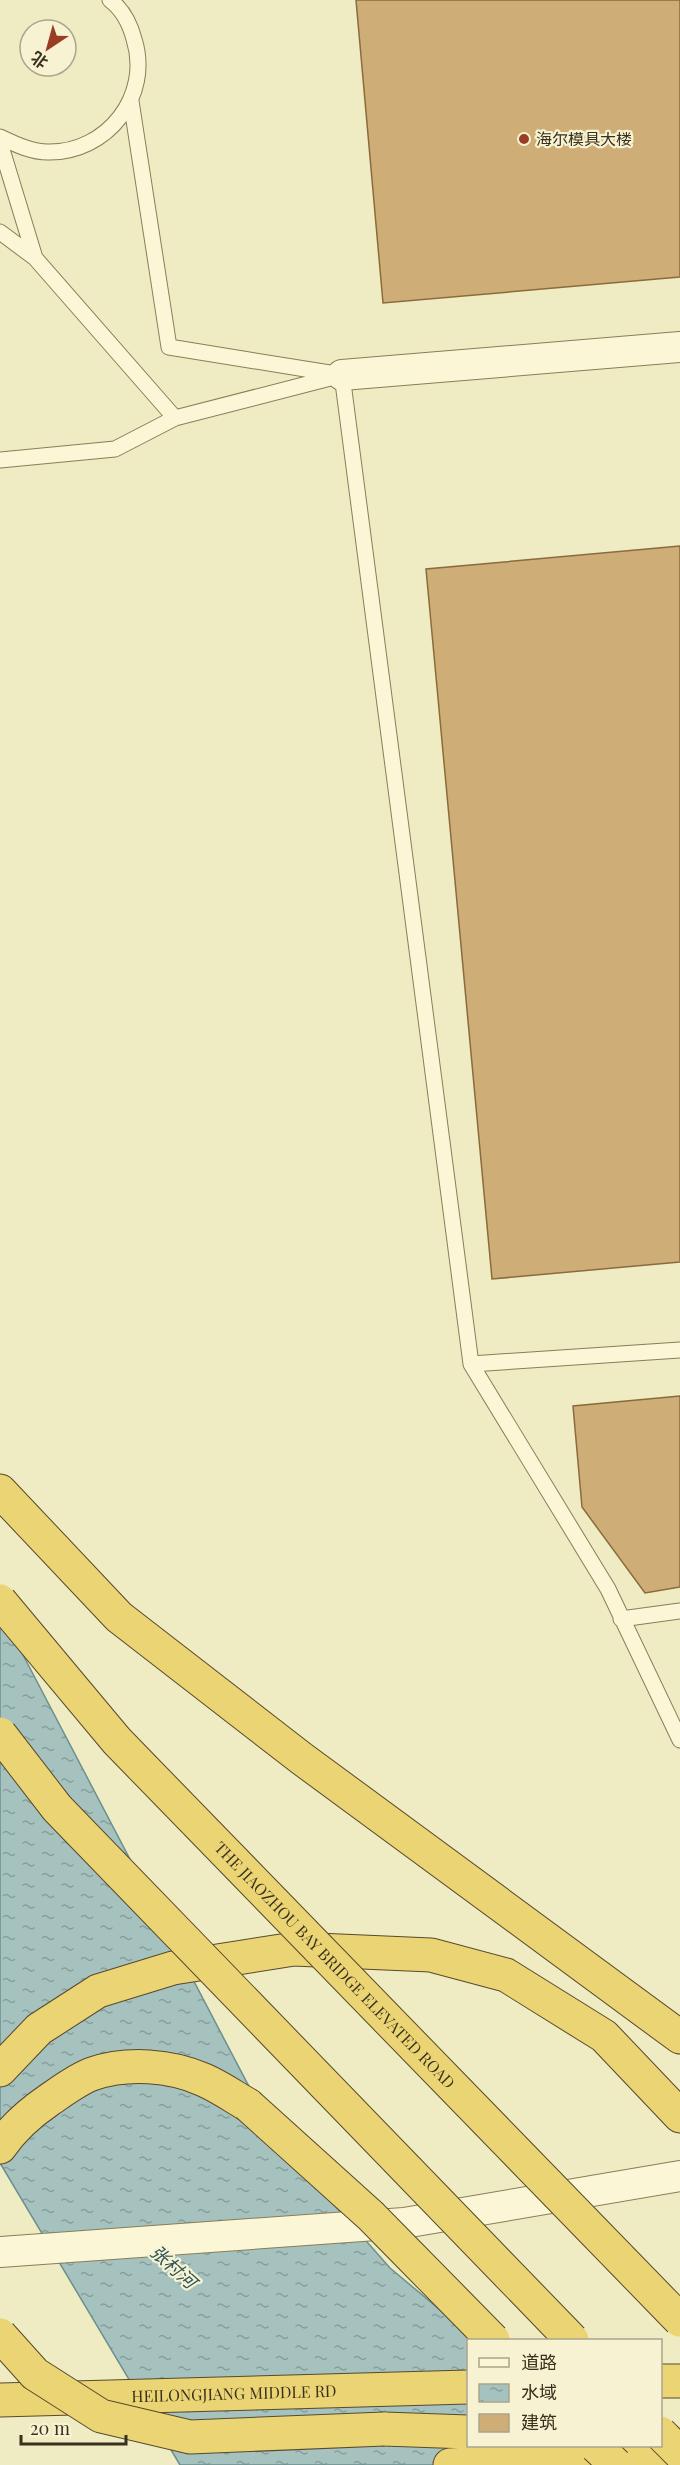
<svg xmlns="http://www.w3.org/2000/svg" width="680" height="2465" font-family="'Playfair Display','Noto Sans SC',serif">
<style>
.water{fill:url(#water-ripples);stroke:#6b908f;stroke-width:1.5}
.building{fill:#cfad77;stroke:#8a6b3e;stroke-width:1.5}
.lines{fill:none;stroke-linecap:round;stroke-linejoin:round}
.service-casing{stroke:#8a7d58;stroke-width:17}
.minor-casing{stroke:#8a7d58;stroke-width:32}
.trunk-casing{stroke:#57492d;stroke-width:35}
.service{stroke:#faf6d6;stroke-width:15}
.minor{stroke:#faf6d6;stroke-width:30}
.trunk{stroke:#ebd474;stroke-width:33}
.trunk-bridge-casing{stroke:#57492d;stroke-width:35;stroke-linecap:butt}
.trunk-bridge{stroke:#ebd474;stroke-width:33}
.poi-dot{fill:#9b3d26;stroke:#f7f3d2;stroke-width:2}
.labels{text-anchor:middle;stroke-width:4.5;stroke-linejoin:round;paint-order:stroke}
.poi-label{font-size:16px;fill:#39301d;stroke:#f7f3d2;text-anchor:start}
.street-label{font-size:16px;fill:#39301d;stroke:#f7f3d2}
.water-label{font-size:18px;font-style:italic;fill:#2c5359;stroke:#f7f3d2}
</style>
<defs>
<pattern id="water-ripples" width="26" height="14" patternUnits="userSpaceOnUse" patternTransform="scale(1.5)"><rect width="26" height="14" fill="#a5c2bf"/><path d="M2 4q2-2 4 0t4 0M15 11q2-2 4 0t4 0" fill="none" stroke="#879e9b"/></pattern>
</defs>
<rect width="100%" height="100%" fill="#efebc2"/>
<path class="water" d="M0,1611L277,2140L390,2268L476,2340H468V2446H600L623,2465H180L0,2163Z"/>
<path class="building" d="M356,0H680V277L383,303Z
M680,546V1262L492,1279L426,569Z
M680,1396V1587L645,1593L582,1507L573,1406Z"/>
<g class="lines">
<defs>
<path id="service" d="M131,101L169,347L336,374
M0,137C15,144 31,152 48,152C107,153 152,96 134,39C130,24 122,9 110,0
M0,143L35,258
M0,232L35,258L175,418L342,375
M342,375L471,1364L608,1589L680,1740
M0,460L115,449L175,418
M471,1364L680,1350
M621,1619L680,1611"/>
<path id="minor" d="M342,375L680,347
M0,2252L404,2223L680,2176"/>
<g id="trunk">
<path d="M0,1491L119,1617L301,1758L680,2037"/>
<path d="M0,2070L39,2029L98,1991L173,1968L294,1949L431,1955L506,1975L604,2036L680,2116"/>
<path d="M0,2147C13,2128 30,2113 49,2100C62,2091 78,2079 92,2074C127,2062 171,2065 204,2080C220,2087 234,2097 248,2105"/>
<path d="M660,2381H680"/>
<path id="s1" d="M0,2400L468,2387"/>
<path d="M384,2429L468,2432"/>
<path d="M450,2465L680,2453"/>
</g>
</defs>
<use href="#service" class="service-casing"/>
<use href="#minor" class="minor-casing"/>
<use href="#trunk" class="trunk-casing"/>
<use href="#service" class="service"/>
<use href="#minor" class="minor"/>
<use href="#trunk" class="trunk"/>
<defs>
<g id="trunk-bridge">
<path id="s2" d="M0,1601L117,1741L680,2320"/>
<path d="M0,1734L57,1808L572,2340"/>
<path d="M248,2105L371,2216L493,2340"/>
<path d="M0,2335L35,2374L101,2416L190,2437L384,2429"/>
<path d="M660,2433L680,2453"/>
<path d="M596,2446L616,2465"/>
</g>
</defs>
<use href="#trunk-bridge" class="trunk-bridge-casing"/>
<use href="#trunk-bridge" class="trunk-bridge"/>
</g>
<circle class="poi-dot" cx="524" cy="139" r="6"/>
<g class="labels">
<g class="poi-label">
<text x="536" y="145">海尔模具大楼</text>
</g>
<g class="street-label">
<text dy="6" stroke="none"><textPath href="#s2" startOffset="495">THE JIAOZHOU BAY BRIDGE ELEVATED ROAD</textPath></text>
<text dy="6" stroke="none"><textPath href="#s1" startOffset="234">HEILONGJIANG MIDDLE RD</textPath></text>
</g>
<g class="water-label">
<text transform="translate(173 2267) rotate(42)" y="6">张村河</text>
</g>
</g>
<rect x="467" y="2339" width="195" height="108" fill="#f7f3d2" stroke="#aba58a" stroke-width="1.5"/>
<rect x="479" y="2358" width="30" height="9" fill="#faf6d6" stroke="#aba58a" stroke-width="1.5"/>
<text x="521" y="2369" font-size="18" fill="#39301d">道路</text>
<rect x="479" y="2384" width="30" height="18" fill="url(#water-ripples)" stroke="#aba58a" stroke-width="1.5"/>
<text x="521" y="2399" font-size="18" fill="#39301d">水域</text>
<rect x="479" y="2414" width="30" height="18" fill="#cfad77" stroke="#aba58a" stroke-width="1.5"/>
<text x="521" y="2429" font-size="18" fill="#39301d">建筑</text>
<g transform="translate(48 48) rotate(216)"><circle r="28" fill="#f7f3d2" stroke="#aba58a" stroke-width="1.5"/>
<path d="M0-4.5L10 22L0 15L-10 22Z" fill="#9b3d26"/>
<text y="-9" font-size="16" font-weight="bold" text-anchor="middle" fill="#39301d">北</text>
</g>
<path d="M21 2435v9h105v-9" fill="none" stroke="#39301d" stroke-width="3"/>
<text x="30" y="2435" font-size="18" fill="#39301d" stroke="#f7f3d2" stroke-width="4.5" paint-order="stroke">20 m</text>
</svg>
